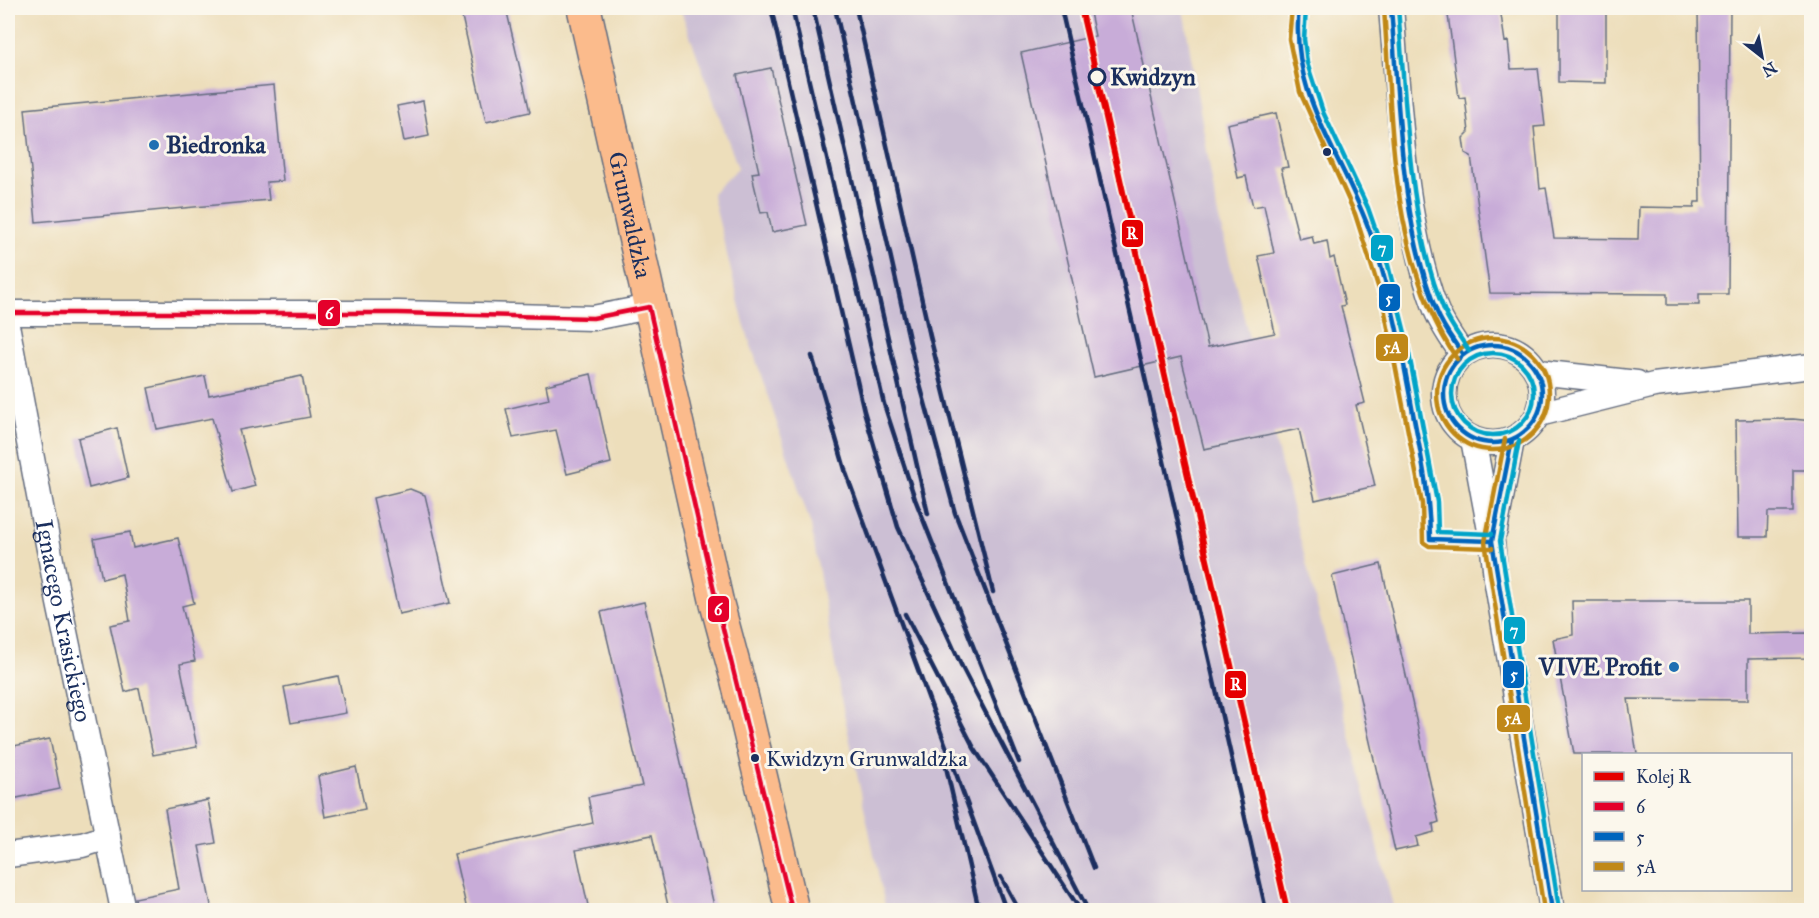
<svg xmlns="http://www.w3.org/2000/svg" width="1819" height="918" font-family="'IM FELL Great Primer',serif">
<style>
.industrial{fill:#ccbfd4}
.building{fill:#c8acd8}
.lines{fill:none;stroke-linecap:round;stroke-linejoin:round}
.street-casing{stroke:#646c7f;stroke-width:27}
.primary-casing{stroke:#646c7f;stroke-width:36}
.street{stroke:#fff;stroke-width:24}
.primary{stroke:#fbbb8c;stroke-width:33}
.rail{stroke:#1b2f5e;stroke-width:4.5}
.bus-1-casing{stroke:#fbf7ec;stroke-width:9}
.bus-2-casing{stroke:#fbf7ec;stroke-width:9}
.bus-3-casing{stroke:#fbf7ec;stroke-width:9}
.bus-4-casing{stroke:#fbf7ec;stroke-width:9}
.bus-1{stroke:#e4002b;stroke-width:4.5}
.bus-2{stroke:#0065bd;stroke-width:4.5}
.bus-3{stroke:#c08818;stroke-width:4.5}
.bus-4{stroke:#01a3c8;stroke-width:4.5}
.rail-1-casing{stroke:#fbf7ec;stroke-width:10}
.rail-1{stroke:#e50000;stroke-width:6}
.stop-dot{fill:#fbf7ec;stroke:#1b2f5e;stroke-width:3}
.poi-dot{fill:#1f6fb2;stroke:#fbf7ec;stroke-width:2}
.bus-dot{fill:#1b2f5e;stroke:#fbf7ec;stroke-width:2}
.labels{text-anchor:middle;stroke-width:6;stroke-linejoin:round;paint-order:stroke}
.bus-label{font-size:22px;fill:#1b2f5e;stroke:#fbf7ec;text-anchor:start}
.stop-label{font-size:24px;font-weight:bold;fill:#1b2f5e;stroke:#fbf7ec;text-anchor:start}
.poi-label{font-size:24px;font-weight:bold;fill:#1b2f5e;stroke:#fbf7ec;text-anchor:start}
.street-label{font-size:24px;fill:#1b2f5e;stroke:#fbf7ec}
.line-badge{stroke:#fbf7ec;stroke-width:2}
.badge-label{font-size:16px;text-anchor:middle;font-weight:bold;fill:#fff}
</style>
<rect width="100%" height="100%" fill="#fbf7ec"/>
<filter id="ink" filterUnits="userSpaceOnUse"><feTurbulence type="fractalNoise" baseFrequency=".0167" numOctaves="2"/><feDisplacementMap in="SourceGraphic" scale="12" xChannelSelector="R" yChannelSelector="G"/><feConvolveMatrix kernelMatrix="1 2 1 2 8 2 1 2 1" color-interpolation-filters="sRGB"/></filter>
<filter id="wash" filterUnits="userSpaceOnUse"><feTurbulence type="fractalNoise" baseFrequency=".008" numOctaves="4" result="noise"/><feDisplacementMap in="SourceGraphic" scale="24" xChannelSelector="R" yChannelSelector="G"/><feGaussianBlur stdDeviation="1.35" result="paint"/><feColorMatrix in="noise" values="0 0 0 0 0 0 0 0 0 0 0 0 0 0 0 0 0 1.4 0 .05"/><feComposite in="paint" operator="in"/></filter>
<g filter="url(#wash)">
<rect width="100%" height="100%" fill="#eddebb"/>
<path class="industrial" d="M680,8H1183L1217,211L1394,910H886L841,699L811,526L744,324L712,193L738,168Z"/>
<g id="blocks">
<path class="building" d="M460,8H506L530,112L486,122Z
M1089,8H1131L1208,347L1275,333L1258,256L1274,253L1264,205L1253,207L1246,176L1238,178L1227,124L1276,113L1288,167L1281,168L1299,239L1312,236L1314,244L1327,241L1330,259L1334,257L1345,305L1341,306L1365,403L1356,405L1375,486L1315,500L1299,429L1204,449L1181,357L1094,377L1021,53L1095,36Z
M1449,8H1500L1505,42L1508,41L1511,69L1538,68L1545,126L1534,127L1540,189L1546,188L1554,238L1638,239L1639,207L1694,208L1695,202H1700L1698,8H1730L1728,294H1699V305H1667V294L1490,293L1471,156L1465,153L1463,138L1469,132L1465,97L1459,98L1448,15H1450Z
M1559,8H1606V83L1559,82Z
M771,68L807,225L772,232L768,212L761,213L754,184L752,173L759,172L737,75Z
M274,85L283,181L267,182L269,200L36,222L25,109Z
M423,101L429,136L404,141L397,106Z
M591,374L611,463L567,474L556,430L513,438L506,409L549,399L546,385Z
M205,376L209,395L302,376L310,417L239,430L255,486L233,492L212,418L157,429L148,388Z
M1793,419L1812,421V470H1793V512H1768L1767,537H1738L1736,420Z
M117,428L128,478L89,488L78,438Z
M410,489L425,495L450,603L399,614L373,498Z
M130,532L133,548L178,538L194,603L182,606L195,661L180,664L197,747L153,755L139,688L125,692L110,625L130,621L122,574L102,579L94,539Z
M1381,564L1439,822L1433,824L1434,832L1416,837L1418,846L1395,851L1332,576Z
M1572,601H1748V634L1808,633V658L1748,659V700L1628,699L1637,754H1574L1553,639L1573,635Z
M644,602L715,910H669L652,835L576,850L589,910H467L454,854L593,823L588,797L642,786L601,612Z
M338,676L346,713L291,723L284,687Z
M50,739L60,789L12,799L8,781V747Z
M356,767L365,809L325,817L318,776Z
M208,800L216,843L199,846L212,910H137L135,898L179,889L165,809Z"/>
</g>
</g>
<g filter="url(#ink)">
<use href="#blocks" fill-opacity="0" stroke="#646c7f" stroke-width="1.5"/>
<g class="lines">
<defs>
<g id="street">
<path d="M1391,8C1399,100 1403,221 1435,307C1441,324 1453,340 1463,355"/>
<path d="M8,313H398L593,318L649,307"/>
<path id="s1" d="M8,330L59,603L123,910"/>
<circle cx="1493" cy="394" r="49"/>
<path d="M1538,372L1637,383"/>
<path d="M1539,414L1654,385L1812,366"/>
<path d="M1473,439L1492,541L1496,578L1552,910"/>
<path d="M1495,530L1512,440"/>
<path d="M8,855L82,845L108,837"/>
</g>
<g id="primary">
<path id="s2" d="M584,8L717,604L738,682L792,910"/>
</g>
</defs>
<use href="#street" class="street-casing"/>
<use href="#primary" class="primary-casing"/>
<use href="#street" class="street"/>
<use href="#primary" class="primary"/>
<path class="rail" d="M771,8L864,411L898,527L963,669L1088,910
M792,8L884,404L915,499L1019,762
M813,8L928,514
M835,8L916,370L955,513L1094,868
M856,8L930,336L993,592
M1061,8L1266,910
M812,356L846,473L1006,910
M905,614L974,748L1079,908
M946,767L979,910
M1001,877L1019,910"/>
<defs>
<path id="bus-1" d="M649,307L717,604L792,910
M8,313H398L593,318L649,307"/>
<path id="bus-2" d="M1299,8C1289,96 1344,156 1371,235C1391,292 1402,353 1413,413C1421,455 1430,496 1430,539L1492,541
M1391,8C1399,103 1400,224 1437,312C1443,327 1454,341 1463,355
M1444 394a49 49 0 1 1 98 0a49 49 0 1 1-98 0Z
M1512,440L1492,541L1552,910"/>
<path id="bus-3" d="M1292,8L1289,39L1300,92L1355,214L1383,302L1422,504L1423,542L1429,546L1492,548
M1384,9C1393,125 1389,259 1457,359
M1437 394a56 56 0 1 1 112 0a56 56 0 1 1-112 0Z
M1505,439L1485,542L1544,910"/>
<path id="bus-4" d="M1398,8C1406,99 1408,229 1445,312C1451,326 1461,338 1469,351
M1306,9L1304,39L1307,63L1323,112L1368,208L1388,265L1405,333L1437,502L1438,532L1492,534
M1452 394a41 41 0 1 1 82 0a41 41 0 1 1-82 0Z
M1519,441L1500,541L1559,909"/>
</defs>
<use href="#bus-1" class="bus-1-casing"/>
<use href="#bus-2" class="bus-2-casing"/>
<use href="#bus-3" class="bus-3-casing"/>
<use href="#bus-4" class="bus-4-casing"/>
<use href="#bus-1" class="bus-1"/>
<use href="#bus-2" class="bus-2"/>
<use href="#bus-3" class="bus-3"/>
<use href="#bus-4" class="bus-4"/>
<defs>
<path id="rail-1" d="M1081,8L1287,910"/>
</defs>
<use href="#rail-1" class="rail-1-casing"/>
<use href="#rail-1" class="rail-1"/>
</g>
</g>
<circle class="stop-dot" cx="1097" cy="77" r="8"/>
<g class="poi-dot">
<circle cx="154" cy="145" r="6"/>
<circle cx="1674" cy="667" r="6"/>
</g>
<g class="bus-dot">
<circle cx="1327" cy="152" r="5"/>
<circle cx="755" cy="758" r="5"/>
</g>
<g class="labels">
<g class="bus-label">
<text x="766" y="766">Kwidzyn Grunwaldzka</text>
</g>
<g class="stop-label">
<text x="1110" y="85">Kwidzyn</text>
</g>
<g class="poi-label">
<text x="166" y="153">Biedronka</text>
<text x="1662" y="675" text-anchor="end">VIVE Profit</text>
</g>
<g class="street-label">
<text dy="8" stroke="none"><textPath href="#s2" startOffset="212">Grunwaldzka</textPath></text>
<text dy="8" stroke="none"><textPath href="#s1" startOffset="296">Ignacego Krasickiego</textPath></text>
</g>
</g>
<g class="line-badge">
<rect x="1121" y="219" width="23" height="29" rx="6" fill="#e50000"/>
<rect x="1370" y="234" width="24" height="28" rx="6" fill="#01a3c8"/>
<rect x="1378" y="283" width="23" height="29" rx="6" fill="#0065bd"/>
<rect x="317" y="299" width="24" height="28" rx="6" fill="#e4002b"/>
<rect x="1375" y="333" width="34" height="29" rx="6" fill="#c08818"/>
<rect x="707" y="595" width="23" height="28" rx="6" fill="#e4002b"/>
<rect x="1503" y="616" width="23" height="29" rx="6" fill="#01a3c8"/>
<rect x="1502" y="660" width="23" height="29" rx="6" fill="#0065bd"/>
<rect x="1224" y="670" width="23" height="29" rx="6" fill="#e50000"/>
<rect x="1496" y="704" width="35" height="29" rx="6" fill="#c08818"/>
</g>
<g class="badge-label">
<text x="1132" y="239">R</text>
<text x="1382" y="254">7</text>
<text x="1389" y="304">5</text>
<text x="329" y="319">6</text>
<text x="1392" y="353">5A</text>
<text x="718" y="615">6</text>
<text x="1514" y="636">7</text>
<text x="1514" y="680">5</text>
<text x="1236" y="690">R</text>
<text x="1513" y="724">5A</text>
</g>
<rect width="1819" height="918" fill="none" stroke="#fbf7ec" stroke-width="30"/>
<rect x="1582" y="753" width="210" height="138" fill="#fbf7ec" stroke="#a1a7b3" stroke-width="1.5"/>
<rect x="1594" y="772" width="30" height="9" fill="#e50000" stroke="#a1a7b3" stroke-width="1.5"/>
<text x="1636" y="783" font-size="18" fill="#1b2f5e">Kolej R</text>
<rect x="1594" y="802" width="30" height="9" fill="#e4002b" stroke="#a1a7b3" stroke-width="1.5"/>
<text x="1636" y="813" font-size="18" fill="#1b2f5e">6</text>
<rect x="1594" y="832" width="30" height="9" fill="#0065bd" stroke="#a1a7b3" stroke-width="1.5"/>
<text x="1636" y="843" font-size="18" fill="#1b2f5e">5</text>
<rect x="1594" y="862" width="30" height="9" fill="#c08818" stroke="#a1a7b3" stroke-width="1.5"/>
<text x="1636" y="873" font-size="18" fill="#1b2f5e">5A</text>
<g transform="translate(1762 57) rotate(149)" stroke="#fbf7ec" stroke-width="4.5" paint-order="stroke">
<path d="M0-4.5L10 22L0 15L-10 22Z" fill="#1b2f5e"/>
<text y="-9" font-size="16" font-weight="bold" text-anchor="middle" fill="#1b2f5e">N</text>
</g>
</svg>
